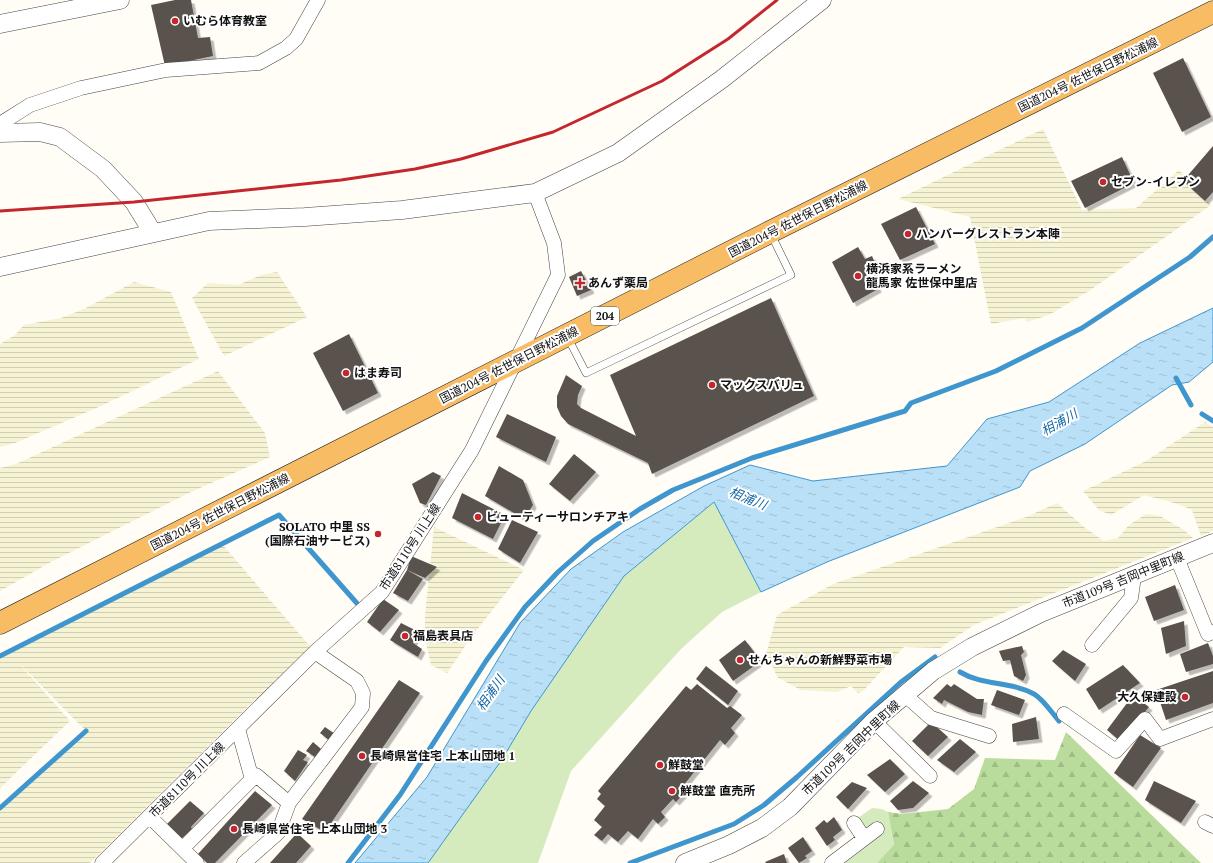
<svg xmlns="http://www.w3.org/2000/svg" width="1213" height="863" font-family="'PT Serif','Noto Sans JP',serif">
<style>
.farmland{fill:url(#farmland-rules)}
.grass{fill:#d5ebbd}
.forest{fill:url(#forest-firs)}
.water{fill:url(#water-ripples);stroke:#3f96cf}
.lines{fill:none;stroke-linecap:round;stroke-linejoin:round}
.stream{stroke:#3f96cf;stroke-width:5}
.building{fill:#5a524d;filter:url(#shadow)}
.service-casing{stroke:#444;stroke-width:8}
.minor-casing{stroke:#444;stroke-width:15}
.tertiary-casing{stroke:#444;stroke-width:19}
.trunk-casing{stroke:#222;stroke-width:23}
.service{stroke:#fff;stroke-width:7}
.minor{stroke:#fff;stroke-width:14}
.tertiary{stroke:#fff;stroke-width:18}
.trunk{stroke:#f7bc64;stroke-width:22}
.rail{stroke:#c4262e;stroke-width:3}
.poi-dot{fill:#c4262e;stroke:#fff;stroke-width:1.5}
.labels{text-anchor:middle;stroke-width:4;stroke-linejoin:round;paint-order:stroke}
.shield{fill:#fff;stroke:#585858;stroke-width:1}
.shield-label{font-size:11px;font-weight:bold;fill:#111}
.poi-label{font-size:12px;font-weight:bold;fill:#111;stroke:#fff;text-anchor:start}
.street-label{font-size:12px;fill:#111;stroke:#fff}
.water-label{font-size:13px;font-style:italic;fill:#1768a6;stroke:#fff}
</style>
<defs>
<pattern id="farmland-rules" width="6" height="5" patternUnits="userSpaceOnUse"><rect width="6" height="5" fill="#f6f3d4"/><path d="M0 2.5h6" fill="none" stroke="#d2cfb5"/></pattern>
<pattern id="forest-firs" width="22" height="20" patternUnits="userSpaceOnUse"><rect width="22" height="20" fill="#b9dc9c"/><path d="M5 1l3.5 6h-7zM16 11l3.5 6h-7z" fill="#9ebc85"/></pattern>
<pattern id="water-ripples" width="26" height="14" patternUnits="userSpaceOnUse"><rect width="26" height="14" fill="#b9e0f7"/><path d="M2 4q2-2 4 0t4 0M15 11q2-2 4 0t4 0" fill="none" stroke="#9ebfd3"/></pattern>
<filter id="shadow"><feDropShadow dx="3.5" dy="3.5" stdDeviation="0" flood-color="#0004"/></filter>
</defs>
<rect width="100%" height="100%" fill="#fffdf5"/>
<path class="farmland" d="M1043,129L1082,210L1136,208L1179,170L1211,205L1089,291L1049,315L1027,322L1024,318L991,324L970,217L898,199Z
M277,272L307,317L224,356L192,298L208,283L238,285L261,275Z
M134,282L171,292L199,359L101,406L15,443L0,447V344L15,335L24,325L61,318L84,309Z
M218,371L265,433L270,457L191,492L51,562L0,591V468L16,464Z
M1205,422L1213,427V531L1201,536L1192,510L1178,504L1144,495L1111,515L1099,510L1083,491L1146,461Z
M1057,503L1084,527L1104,541L1118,538L1129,525L1146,514L1160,516L1184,530L1193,538L974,625L940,648L904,647L863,691L858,693L851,686L837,692L801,690L778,678L766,654L777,615L833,584L1026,517Z
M434,527L524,570L472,636L447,673L431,665L425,638V616Z
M222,544L315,652L256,699L90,863H0V808L86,731L17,661L70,721L0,788V656Z"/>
<path class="grass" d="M714,502L761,592L722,612L681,649L571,771L538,863H428L501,761L531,711L624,576Z
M872,808L882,809L888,812L894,846L877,863H842L880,834L874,823L869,827H864L858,818Z"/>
<path class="forest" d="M1066,732L1201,863H877L894,845L888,812L902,814L948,809L974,789L985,758L1055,760Z"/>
<path class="water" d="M1213,308V362L1189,382L1172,385L1085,444L1030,471L1020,487L827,562L761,592L714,502L624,576L531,711L501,761L428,863H355L427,777L520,623L571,569L623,532L704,486L750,465L813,481L947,466L987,419L1049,402L1140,343Z"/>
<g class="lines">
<path class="stream" d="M1176,378L1191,405
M1202,414L1213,421
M0,656L279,515L362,609
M960,672C983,686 1010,681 1034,694C1043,699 1052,713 1059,721
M0,808L86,731
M348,863L400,795L486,661L525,607L558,572L593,541L640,509L673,490L752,458L905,411L911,403L996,371L1082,328L1190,257L1213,237
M630,863L734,824L764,805L797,777L901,682L935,657"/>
</g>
<path class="building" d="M175,0H191L198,38L210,37L213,56L165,66L151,5Z
M1183,58L1211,117L1182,132L1153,73Z
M1213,146V192L1205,201L1183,181Z
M1122,157L1134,183L1085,208L1071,181Z
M916,207L935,244L900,260L881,224Z
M858,247L865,259L872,256L880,274L874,277L878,289L853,303L832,262Z
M581,271L591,290L577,296L569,277Z
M771,298L814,396L652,474L648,463L568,424L561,416L557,407V396L566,375L582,386L578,395L577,404L581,408L636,436L610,375Z
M349,334L378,393L343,411L313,353Z
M507,414L556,437L546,462L496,437Z
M574,454L596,472L570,501L549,484Z
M499,466L523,480L533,505L524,519L485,496Z
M433,472L441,476L426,505L420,503L412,484Z
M462,493L505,515L493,539L452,518Z
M512,520L538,532L520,563L498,549Z
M411,556L437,567L425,578L407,570L423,579L408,601L393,593L407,570Z
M1175,585L1184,610L1154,621L1145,597Z
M383,599L399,610L380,632L367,622Z
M1184,621L1186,646L1166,654L1161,628Z
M401,623L419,632L413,643L422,649L418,657L390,640Z
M745,640L761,661L733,681L719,660Z
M1208,643L1213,656V664L1186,672L1180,654Z
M1022,646L1024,652L1021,655L1026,675L1023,681L1014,676L1010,660L1003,661L999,651Z
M1063,650L1086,664L1075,681L1052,661Z
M1123,665L1140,683L1099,710L1086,689Z
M706,666L738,691L728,705L696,679Z
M1213,671V703L1166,720L1156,690Z
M399,680L420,693L325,832L302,819Z
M697,684L727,708L730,706L742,715L731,728L735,733L725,745L720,740L683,786L687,790L676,802L673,799L661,812L665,817L658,824L653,819L638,839L628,831L618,842L608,834L602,841L594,835L602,827L594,820L605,806L597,799L601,794L598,791L686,686L691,690Z
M947,684L951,687L954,684L977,699H984L982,715L968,712L944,700L942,704L933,698Z
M997,690L1025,700L1019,715L991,705Z
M1133,695L1149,707L1120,741L1107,730Z
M1036,717L1039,739L1013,742L1012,724Z
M931,722L948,737L928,756L912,741Z
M325,727L335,734L330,741L320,733Z
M1140,735L1161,748L1133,787L1114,773Z
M960,739L976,752L954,772L937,760Z
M313,742L321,749L315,757L306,751Z
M298,750L307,755L303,760L308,762L295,781L284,771Z
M890,759L905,774L885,792L867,775Z
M913,781L929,793L913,808L898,810L890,801Z
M1154,781L1196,801L1181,823L1145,800Z
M852,782L867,788L848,809L836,797Z
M255,791L272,805L215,863H207L198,854Z
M190,801L204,813L191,827L192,829L180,840L167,824Z
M834,817L842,830L833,837L835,840L827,846L815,828L824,820L827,823Z
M297,833L311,846L296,863H270Z
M803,837L812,851L805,856L807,858L799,863L788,848Z
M784,854L787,863H766L765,862Z"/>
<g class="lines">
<defs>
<path id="service" d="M568,338L586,373L791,275L771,234"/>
<path id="minor" d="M0,124L30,105L81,88L166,70L259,63L286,48L296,39L318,0
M1177,558L1208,634L1213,632
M1092,645L1131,598L1134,576
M905,695L931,718L989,736
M1064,714L1116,751L1145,719L1160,739L1213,719
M874,721L930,776
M238,729L252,779
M150,817L197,863
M1205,822L1213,826
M854,823L864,838
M183,848L256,775L289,803
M102,863L315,652L382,592L472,450L558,275L554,243L535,193
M244,863L278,833L289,803L362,707L363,693L357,681L315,652
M832,863L877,829"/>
<path id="tertiary" d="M0,24L120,0
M0,133L40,132L60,137L103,169L134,202L153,233
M0,267L209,221L305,217L402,210L535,193L618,153L722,79L822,0
M685,863L729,845L762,828L790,807L874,721L933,671L972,647L1041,613L1213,543"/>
<path id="trunk" d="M0,623L770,232L1213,12"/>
</defs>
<use href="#service" class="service-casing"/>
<use href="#minor" class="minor-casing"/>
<use href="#tertiary" class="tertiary-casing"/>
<use href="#trunk" class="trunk-casing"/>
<use href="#service" class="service"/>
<use href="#minor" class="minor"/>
<use href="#tertiary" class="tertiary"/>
<use href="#trunk" class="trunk"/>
<path class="rail" d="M0,211L134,202L341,180L415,169L461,159L553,132L662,81L728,39L777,0"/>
</g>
<g class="poi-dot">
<circle cx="175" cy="21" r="4"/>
<circle cx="1103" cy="182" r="4"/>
<circle cx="908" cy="234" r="4"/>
<circle cx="858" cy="276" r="4"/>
<path d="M578 277h4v4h4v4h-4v4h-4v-4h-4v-4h4z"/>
<circle cx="346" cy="373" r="4"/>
<circle cx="712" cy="385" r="4"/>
<circle cx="478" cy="517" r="4"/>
<circle cx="378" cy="534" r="4"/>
<circle cx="405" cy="636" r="4"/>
<circle cx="740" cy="660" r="4"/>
<circle cx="1185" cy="697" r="4"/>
<circle cx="362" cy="756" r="4"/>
<circle cx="660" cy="765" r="4"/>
<circle cx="672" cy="791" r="4"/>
<circle cx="234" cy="829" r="4"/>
</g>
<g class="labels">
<rect class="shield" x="591" y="307" width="28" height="18" rx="3"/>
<g class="shield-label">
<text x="605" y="320">204</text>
</g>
<g class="poi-label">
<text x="183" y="25">いむら体育教室</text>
<text x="1111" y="186">セブン-イレブン</text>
<text x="916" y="238">ハンバーグレストラン本陣</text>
<text x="866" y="273">横浜家系ラーメン<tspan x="866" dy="14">龍馬家 佐世保中里店</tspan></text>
<text x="588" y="287">あんず薬局</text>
<text x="354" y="377">はま寿司</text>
<text x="720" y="389">マックスバリュ</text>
<text x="486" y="521">ビューティーサロンチアキ</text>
<text x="370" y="531" text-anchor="end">SOLATO 中里 SS<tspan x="370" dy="14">(国際石油サービス)</tspan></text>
<text x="413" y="640">福島表具店</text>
<text x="748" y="664">せんちゃんの新鮮野菜市場</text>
<text x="1177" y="701" text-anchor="end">大久保建設</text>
<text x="370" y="760">長崎県営住宅 上本山団地 1</text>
<text x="668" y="769">鮮鼓堂</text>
<text x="680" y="795">鮮鼓堂 直売所</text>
<text x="242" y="833">長崎県営住宅 上本山団地 3</text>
</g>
<g class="street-label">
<text transform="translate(1088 75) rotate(-26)" y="4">国道204号 佐世保日野松浦線</text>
<text transform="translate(798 219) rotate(-27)" y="4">国道204号 佐世保日野松浦線</text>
<text transform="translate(509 365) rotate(-27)" y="4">国道204号 佐世保日野松浦線</text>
<text transform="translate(220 512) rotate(-27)" y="4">国道204号 佐世保日野松浦線</text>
<text transform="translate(410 547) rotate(-57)" y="4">市道8110号 川上線</text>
<text transform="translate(1123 580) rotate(-22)" y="4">市道109号 吉岡中里町線</text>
<text transform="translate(851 748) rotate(-44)" y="4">市道109号 吉岡中里町線</text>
<text transform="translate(187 780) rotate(-45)" y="4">市道8110号 川上線</text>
</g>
<g class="water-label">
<text transform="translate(1059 422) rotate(-30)" y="5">相浦川</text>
<text transform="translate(748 498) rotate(22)" y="5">相浦川</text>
<text transform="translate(490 693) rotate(-55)" y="5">相浦川</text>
</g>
</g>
</svg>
